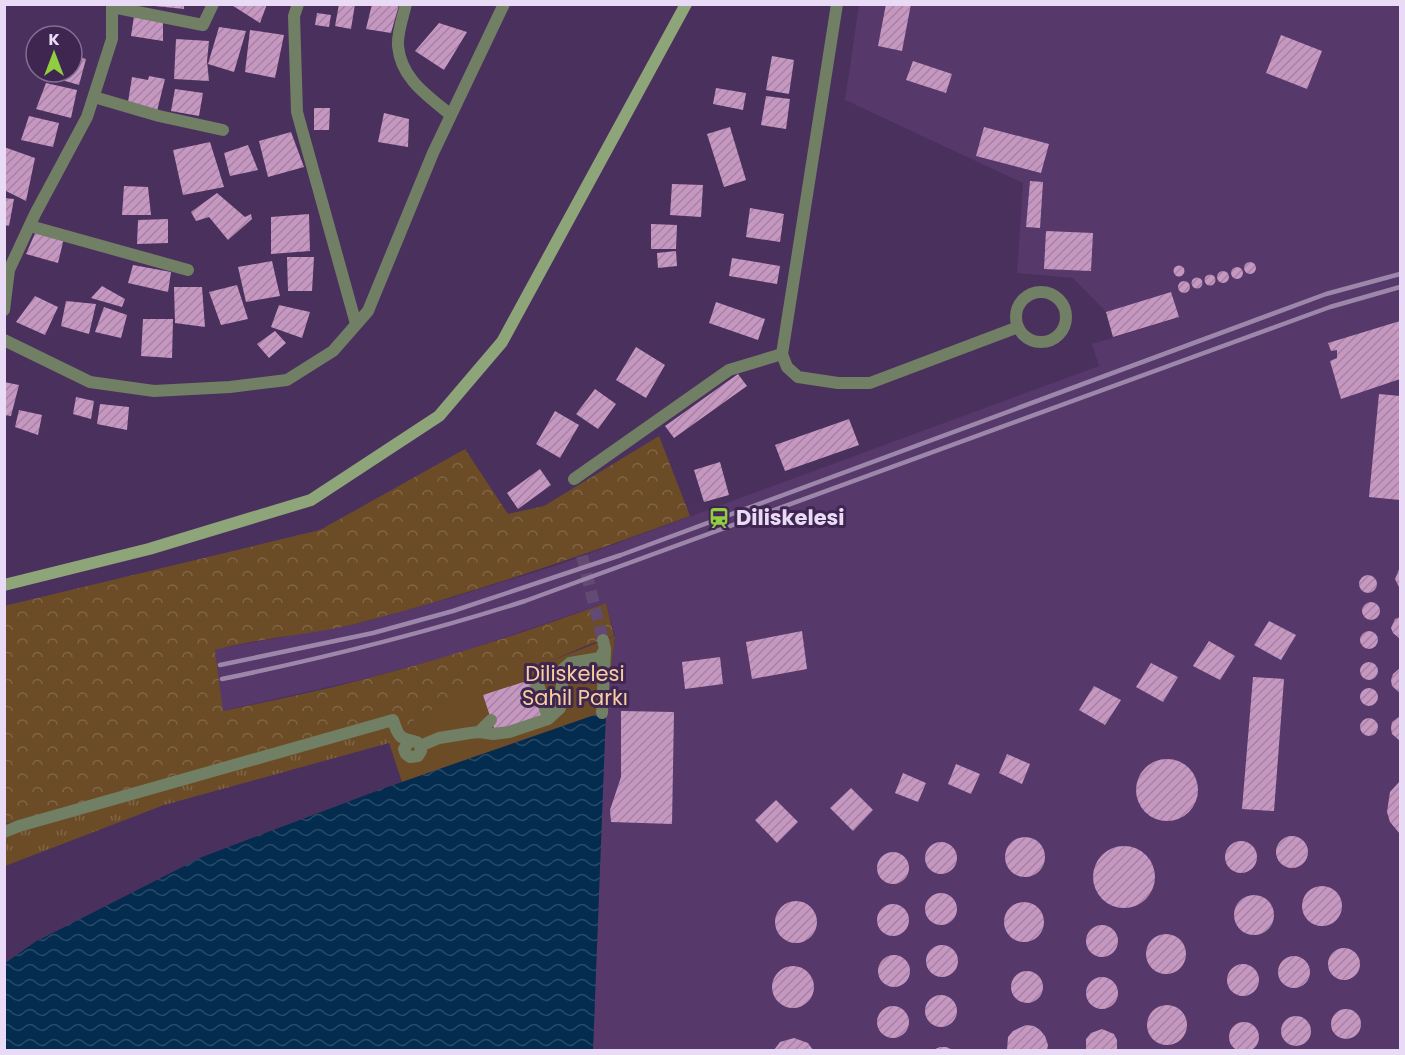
<svg xmlns="http://www.w3.org/2000/svg" width="1405" height="1055" font-family="Poppins,sans-serif">
<style>
.built{fill:#56386b}
.grass{fill:url(#grass-tufts)}
.forest{fill:url(#forest-crowns)}
.green{fill:#6b4c26}
.water{fill:url(#water-waves)}
.building{fill:url(#building-hatch)}
.lines{fill:none;stroke-linecap:round;stroke-linejoin:round}
.street-tunnel{stroke:#624a73;stroke-width:12;stroke-dasharray:12 6;stroke-linecap:butt}
.street{stroke:#717f64;stroke-width:12}
.secondary{stroke:#8ea479;stroke-width:12}
.rail{stroke:#9c87ab;stroke-width:4.5}
.labels{text-anchor:middle;stroke-width:6;stroke-linejoin:round;paint-order:stroke}
.poi-label{font-size:21px;font-weight:bold;fill:#e9daf5;stroke:#3f2651;text-anchor:start}
.park-label{font-size:21px;fill:#f7cea0;stroke:#3f2651}
</style>
<defs>
<pattern id="grass-tufts" width="24" height="20" patternUnits="userSpaceOnUse" patternTransform="scale(1.5)"><rect width="24" height="20" fill="#6b4c26"/><path d="M3 7l-1-3M5 7V3M7 7l1-3M15 17l-1-3M17 17v-4M19 17l1-3" fill="none" stroke="#806546"/></pattern>
<pattern id="forest-crowns" width="20" height="18" patternUnits="userSpaceOnUse" patternTransform="scale(1.5)"><rect width="20" height="18" fill="#6b4c26"/><path d="M2 6a3 3 0 1 1 6 0M12 15a3 3 0 1 1 6 0" fill="none" stroke="#806546"/></pattern>
<pattern id="water-waves" width="16" height="10" patternUnits="userSpaceOnUse" patternTransform="scale(1.5)"><rect width="16" height="10" fill="#042c4f"/><path d="M0 5q4-4 8 0t8 0" fill="none" stroke="#294a69"/></pattern>
<pattern id="building-hatch" width="6" height="6" patternUnits="userSpaceOnUse" patternTransform="scale(1.5)"><rect width="6" height="6" fill="#c698c1"/><path d="M-1 1l2-2M0 6l6-6M5 7l2-2" fill="none" stroke="#a682a3"/></pattern>
</defs>
<rect width="100%" height="100%" fill="#4a305c"/>
<path class="built" d="M859,5H1400V1050H593L606,711L615,636L606,603L450,656L360,680L222,711L215,649L356,624L454,597L558,565L1099,366L1092,344L1178,318L1171,292L1106,312L1073,278L1017,273L1023,183L845,100Z"/>
<path class="grass" d="M392,722L396,737L389,743L164,805L5,866V836Z"/>
<path class="forest" d="M659,436L690,516C581,556 472,594 359,623C312,635 262,637 215,650L223,711C269,701 316,692 361,680C444,659 526,632 606,603L614,636L590,644L415,720L403,731L396,715L5,824L4,606L320,530L465,449L508,514L544,506Z"/>
<path class="green" d="M615,636L606,711L402,782L389,743L415,720L445,702Z"/>
<path class="water" d="M606,711L593,1050H5L4,964L35,942L202,857L382,789Z"/>
<path class="building" d="M155,4H184V9L155,6Z
M230,4H267L260,23Z
M339,4H355L351,29L335,26Z
M372,4L399,5L391,33L366,29Z
M886,4H911L902,51L878,46Z
M317,13L331,15L329,27L315,25Z
M134,16L163,21V41L131,36Z
M439,23L467,32L444,70L415,51Z
M219,27L246,31L234,72L208,64Z
M250,30L284,35L275,78L245,72Z
M1281,35L1322,51L1307,89L1266,73Z
M176,39L209,41L207,61L209,81L174,79Z
M72,55L86,59L79,85L48,76L49,72H72Z
M772,56L794,60L789,94L766,90Z
M913,61L952,74L946,93L906,80Z
M149,76L165,79L157,111L128,102L132,77L148,80Z
M46,83L77,90L71,118L36,109Z
M716,88L746,93L743,110L713,104Z
M175,89L203,93L199,116L171,111Z
M766,96L790,99L786,129L761,125Z
M314,108H330L329,130H314Z
M384,113L409,119L408,147L378,142Z
M29,116L59,123L53,147L21,140Z
M730,127L746,180L724,187L707,134Z
M984,127L1049,144L1041,173L976,156Z
M291,132L304,167L268,177L259,141Z
M210,142L224,187L183,195L173,150Z
M248,145L258,170L230,176L224,153Z
M4,147L35,158L26,201L4,190Z
M1030,181L1043,182L1040,228L1026,227Z
M672,184L703,185L701,217L670,215Z
M124,186L148,187L151,215H122Z
M217,193L245,217L251,214L252,219L228,240L209,217L196,221L191,212Z
M4,198L14,199L9,226L4,225Z
M750,208L784,214L780,242L746,237Z
M309,214L310,251L271,254V217Z
M168,219V243L137,244L138,220Z
M651,224L677,225L676,249H651Z
M36,231L64,238L58,263L26,254Z
M1046,231L1093,233L1091,271L1044,269Z
M676,251L677,266L658,268L657,253Z
M287,257H314L312,291H288Z
M732,258L780,266L777,284L729,276Z
M272,261L280,296L246,302L238,267Z
M1244 268a6 6 0 1 1 12 0a6 6 0 1 1-12 0Z
M133,265L171,272L168,292L128,283Z
M1173.5 271a5.5 5.5 0 1 1 11 0a5.5 5.5 0 1 1-11 0Z
M1231 273a6 6 0 1 1 12 0a6 6 0 1 1-12 0Z
M1217 277a6 6 0 1 1 12 0a6 6 0 1 1-12 0Z
M1204.5 280a5.5 5.5 0 1 1 11 0a5.5 5.5 0 1 1-11 0Z
M1191.5 283a5.5 5.5 0 1 1 11 0a5.5 5.5 0 1 1-11 0Z
M1178 287a6 6 0 1 1 12 0a6 6 0 1 1-12 0Z
M237,285L248,319L221,325L209,292Z
M102,286L125,299L122,307L91,298Z
M174,287H202L205,327L175,323Z
M1171,292L1179,317L1113,337L1106,312Z
M35,296L58,307L45,335L16,322Z
M66,301L96,304L89,334L61,326Z
M716,302L765,319L758,340L709,323Z
M279,305L310,312L302,338L271,327Z
M104,307L127,315L121,338L95,332Z
M143,319H173L172,358L141,356Z
M1400,321V379L1341,399L1330,361L1337,358V350L1331,351L1328,343Z
M275,331L286,343L269,358L257,344Z
M636,347L665,365L646,398L616,380Z
M738,374L747,386L674,438L665,426Z
M4,382L19,385L11,416L4,415Z
M595,389L616,404L598,429L576,414Z
M1379,394L1400,396V500L1369,497Z
M76,397L94,401L91,419L73,414Z
M100,404L129,407L127,430L97,424Z
M19,410L42,415L38,435L15,427Z
M555,411L579,425L560,458L536,444Z
M849,419L859,445L785,471L775,445Z
M720,462L729,495L704,502L694,470Z
M540,469L551,485L518,509L507,493Z
M1400,567V589L1395,579Z
M1359 584a9 9 0 1 1 18 0a9 9 0 1 1-18 0Z
M1362 611a9 9 0 1 1 18 0a9 9 0 1 1-18 0Z
M1400,617V639L1393,633L1391,628L1395,619Z
M1269,621L1296,635L1281,660L1254,645Z
M1360 640a9 9 0 1 1 18 0a9 9 0 1 1-18 0Z
M802,631L807,669L752,679L746,642Z
M1209,641L1235,656L1220,680L1193,666Z
M720,657L723,684L685,689L682,662Z
M1360 671a9 9 0 1 1 18 0a9 9 0 1 1-18 0Z
M1151,663L1178,677L1163,702L1136,687Z
M1400,668V693L1392,686L1391,680L1393,674Z
M1253,677L1284,679L1274,811L1242,809Z
M533,679L543,715L495,731L483,695Z
M1094,686L1121,700L1105,725L1079,710Z
M1360 697a9 9 0 1 1 18 0a9 9 0 1 1-18 0Z
M621,711L674,712L672,824L611,822L610,810L621,777Z
M1400,716V741L1392,734L1391,728L1392,722Z
M1360 727a9 9 0 1 1 18 0a9 9 0 1 1-18 0Z
M1007,754L1030,764L1022,784L999,773Z
M1136 790a31 31 0 1 1 62 0a31 31 0 1 1-62 0Z
M956,764L980,774L971,794L948,784Z
M903,773L926,783L918,802L895,793Z
M1400,781V834L1390,822L1387,812L1390,792Z
M851,788L873,810L853,831L830,808Z
M776,800L798,822L777,843L755,820Z
M1276 852a16 16 0 1 1 32 0a16 16 0 1 1-32 0Z
M1005 857a20 20 0 1 1 40 0a20 20 0 1 1-40 0Z
M1225 857a16 16 0 1 1 32 0a16 16 0 1 1-32 0Z
M925 858a16 16 0 1 1 32 0a16 16 0 1 1-32 0Z
M1093 877a31 31 0 1 1 62 0a31 31 0 1 1-62 0Z
M877 868a16 16 0 1 1 32 0a16 16 0 1 1-32 0Z
M1302 906a20 20 0 1 1 40 0a20 20 0 1 1-40 0Z
M925 909a16 16 0 1 1 32 0a16 16 0 1 1-32 0Z
M1234 915a20 20 0 1 1 40 0a20 20 0 1 1-40 0Z
M775 922a21 21 0 1 1 42 0a21 21 0 1 1-42 0Z
M1004 922a20 20 0 1 1 40 0a20 20 0 1 1-40 0Z
M877 920a16 16 0 1 1 32 0a16 16 0 1 1-32 0Z
M1086 941a16 16 0 1 1 32 0a16 16 0 1 1-32 0Z
M1146 954a20 20 0 1 1 40 0a20 20 0 1 1-40 0Z
M926 961a16 16 0 1 1 32 0a16 16 0 1 1-32 0Z
M1328 964a16 16 0 1 1 32 0a16 16 0 1 1-32 0Z
M878 971a16 16 0 1 1 32 0a16 16 0 1 1-32 0Z
M1278 972a16 16 0 1 1 32 0a16 16 0 1 1-32 0Z
M1227 980a16 16 0 1 1 32 0a16 16 0 1 1-32 0Z
M772 987a21 21 0 1 1 42 0a21 21 0 1 1-42 0Z
M1011 987a16 16 0 1 1 32 0a16 16 0 1 1-32 0Z
M1086 993a16 16 0 1 1 32 0a16 16 0 1 1-32 0Z
M925 1011a16 16 0 1 1 32 0a16 16 0 1 1-32 0Z
M1147 1025a20 20 0 1 1 40 0a20 20 0 1 1-40 0Z
M877 1022a16 16 0 1 1 32 0a16 16 0 1 1-32 0Z
M1331 1024a15 15 0 1 1 30 0a15 15 0 1 1-30 0Z
M1281 1031a15 15 0 1 1 30 0a15 15 0 1 1-30 0Z
M1229 1037a15 15 0 1 1 30 0a15 15 0 1 1-30 0Z
M1026,1025L1034,1026L1040,1030L1045,1036L1048,1045L1047,1050H1007L1008,1037L1013,1031Z
M1102,1029L1114,1034L1117,1040V1050H1086V1039L1091,1033Z
M794,1038L808,1043L813,1050H774L780,1042Z
M940,1047H946L954,1050H933Z"/>
<g class="lines">
<path class="street-tunnel" d="M582,556L603,640"/>
<path class="street" d="M298,4L294,16L297,112L356,324
M406,4C403,17 397,33 398,46C401,79 428,96 451,115
M837,4L782,354L787,367L798,377L838,383H870L1018,327
M112,7L203,25L213,4
M94,97L159,116L223,130
M30,226L188,270
M1016 317a25 25 0 1 1 50 0a25 25 0 1 1-50 0Z
M4,310L9,270L35,214L87,117L112,39V4
M4,340L90,382L154,391L230,387L287,380L333,351L368,311L433,153L504,4
M574,479L729,370L782,354
M536,687H539L548,719
M602,713L605,650
M479,732L491,720
M409,742L404,749L406,754L410,757L418,756L421,751L420,746
M420,746L439,738L470,733L479,732L493,734L509,732L548,719L560,708L563,669L570,663L600,658L605,649L603,640
M4,832L19,826L393,720C399,738 399,738 417,742L420,746"/>
<path class="secondary" d="M4,585L149,549L311,500L439,416L502,342L686,4"/>
<path class="rail" d="M220,665L373,633L453,611L621,555L1326,294L1400,274
M222,679C324,658 425,633 525,601L1330,307L1400,287"/>
</g>
<defs>
<symbol id="station-bare" viewBox="-9 -9 18 18"><path d="M-3-6H3Q5-6 5-4V2Q5 4 3 4L4.5 6H3L1.5 4h-3L-3 6H-4.5L-3 4Q-5 4-5 2V-4Q-5-6-3-6ZM-3.5-4v3h7v-3ZM-3.5 1v1.5H-2V1ZM2 1v1.5H3.5V1Z" fill="#91cd40" stroke="#3f2651" stroke-width="2.5" paint-order="stroke"/></symbol>
</defs>
<g fill-rule="evenodd">
<use href="#station-bare" x="704" y="503" width="30" height="30"/>
</g>
<g class="labels">
<g class="poi-label">
<text x="736" y="525">Diliskelesi</text>
</g>
<g class="park-label">
<text x="575" y="681">Diliskelesi<tspan x="575" dy="24">Sahil Parkı</tspan></text>
</g>
</g>
<rect width="1405" height="1055" fill="none" stroke="#e9daf5" stroke-width="12"/>
<g transform="translate(54 54)"><circle r="28" fill="#3f2651" stroke="#836e93" stroke-width="1.5"/>
<path d="M0-4.5L10 22L0 15L-10 22Z" fill="#91cd40"/>
<text y="-9" font-size="16" font-weight="bold" text-anchor="middle" fill="#e9daf5">K</text>
</g>
</svg>
